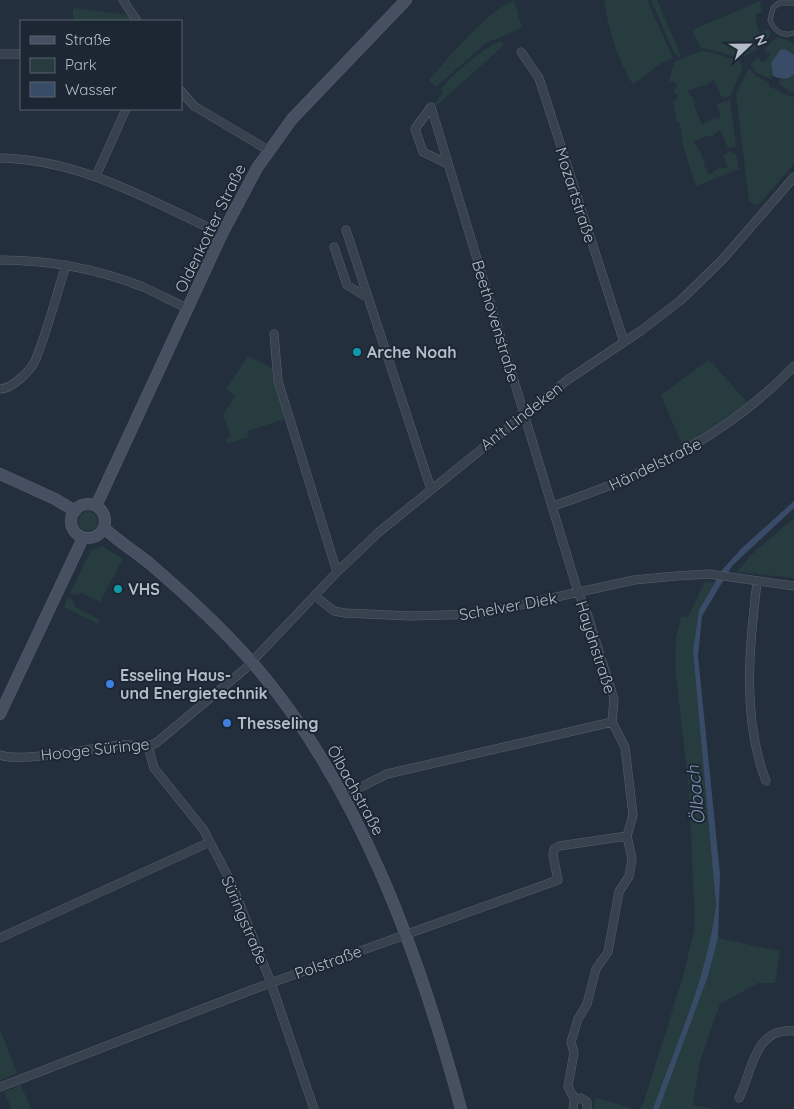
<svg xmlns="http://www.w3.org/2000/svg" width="794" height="1109" font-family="Quicksand,sans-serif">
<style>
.green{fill:#263c3f}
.water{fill:#394c67}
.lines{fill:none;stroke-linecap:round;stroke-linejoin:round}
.lane-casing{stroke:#565f6c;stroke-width:5}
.street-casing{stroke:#565f6c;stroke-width:9}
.secondary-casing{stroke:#565f6c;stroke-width:12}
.lane{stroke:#38414e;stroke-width:4}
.street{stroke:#38414e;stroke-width:8}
.secondary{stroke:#465061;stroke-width:11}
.culture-dot{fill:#0f9aa8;stroke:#1d2633;stroke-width:2}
.shop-dot{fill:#3f7fe0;stroke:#1d2633;stroke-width:2}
.labels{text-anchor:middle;stroke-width:4;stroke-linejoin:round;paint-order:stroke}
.street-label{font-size:16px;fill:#b4bcc9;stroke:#1d2633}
.poi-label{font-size:16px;font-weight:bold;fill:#b4bcc9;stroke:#1d2633;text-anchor:start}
.water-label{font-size:18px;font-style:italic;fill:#7c92b1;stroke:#1d2633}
</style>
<rect width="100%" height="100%" fill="#242f3e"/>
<path class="green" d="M514,0L522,28L486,43L436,87L429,80C451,55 484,14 514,0Z
M604,0H647L673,58L658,65L633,85C617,58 609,32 604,0Z
M651,0H657L681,56L678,57L673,51Z
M760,1L762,13H756V23L760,33L768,29L772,34C738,69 744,55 701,48L692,30Z
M73,8L128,15L132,21H73Z
M777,37L791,41L794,47V55L780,50L771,63L773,76L770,79L757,73L751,65L757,57L762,62L767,60L770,55L764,49Z
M502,41L504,45L436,106L435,103L443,92L441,90C448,77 488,44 502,41Z
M701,51L710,52L740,61L742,70L730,96L722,98L714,80L704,86L703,85L688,91L696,103L694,105L702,125L715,117L716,119L721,116L716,104L730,100L736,147L728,148L720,130L711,137L709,135L694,142L702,154L700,155L705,162L703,163L709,175L721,167L722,169L728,167L723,155L730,151L736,154L739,169L696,186L683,146L680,123H677L673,100H676L678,95L674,93V89L678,86L674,81L669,82L674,62Z
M749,68L756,76L769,82V87C779,89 784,96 794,97V164L758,205L749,202L736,94Z
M794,74V94L779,84L780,79H787Z
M248,356L272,368L273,380L285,419L247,431L248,437L228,444L226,439L231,436L223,415L235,396L226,389Z
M709,360L748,403L683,447L661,395Z
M78 521a10 10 0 1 1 20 0a10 10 0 1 1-20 0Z
M794,518V578L737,572L751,555Z
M102,546L123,559L100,602L82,593L75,595L70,593L91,550Z
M705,581L714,583L699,610L693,651L716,880C718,961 680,1035 653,1109H639L643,1104L683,977L695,926L689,790L675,667L676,638L681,616L688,617Z
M68,597L73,600L75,607L100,620L98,624L64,607Z
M718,938L780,951L775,983H758L720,1004L700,1061L693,1105L716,1109H659L708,976Z
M0,1029L17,1073L0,1081Z
M21,1085L31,1109H12L4,1092Z
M596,1098L634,1109H593Z"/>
<path class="water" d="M785,49L794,55V74C788,81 781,79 773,76L771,63L780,50Z
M794,501V508L732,566L702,616L698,656L720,874L718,938L708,976L659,1109H653C677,1041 708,976 716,904L693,651L699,610L722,570L742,548Z"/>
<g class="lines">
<defs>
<path id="lane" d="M794,3H779L773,8L770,20C774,31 782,37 794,33"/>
<path id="street" d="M123,0L137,21
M521,52L539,78L624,342
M0,54H21
M181,91L194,106L268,150
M431,107L578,592L587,613L614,699L612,722L625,747L633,815L627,836L632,859L629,876L619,892L608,952L596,969L587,1004L578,1019L571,1042L574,1053L568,1086L571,1093L576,1099
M431,107L415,129L423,152L448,164
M0,158C80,159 151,201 222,234
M96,176L126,109
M346,230L431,489
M334,247L347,285L368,298
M0,260C49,260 98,269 143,287C159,294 173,302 189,309
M274,334L278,381L337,572
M0,389C12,389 30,371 35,361C48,330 56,296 66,265
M553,506C643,476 728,436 794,366
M757,583C749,647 742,719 766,781
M315,596L334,611L345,613L410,616L479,614L634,580L676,576L709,574L794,586
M148,746L154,768L203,829L231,882L271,983L314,1109
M0,755C19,763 94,748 119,745C130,744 147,748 156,743L245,669L337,572L379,532L566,381L642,330L681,300L724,258L794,177
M343,796L387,774L612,722
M0,938L210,842
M0,1087L254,989L558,880L553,855L554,849L559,846L627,836
M739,1098C752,1073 754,1026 794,1031
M573,1109L574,1100L581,1098L587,1102V1109"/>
<path id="secondary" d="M0,474L55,499L75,511
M71 521a17 17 0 1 1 34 0a17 17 0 1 1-34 0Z
M96,506L222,234L257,168L292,119L406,0
M104,528C118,541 134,551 149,563C184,593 219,625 250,660C358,783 419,953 461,1109
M0,714L83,538"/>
</defs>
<use href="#lane" class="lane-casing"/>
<use href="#street" class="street-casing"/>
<use href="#secondary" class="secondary-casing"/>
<use href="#lane" class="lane"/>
<use href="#street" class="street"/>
<use href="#secondary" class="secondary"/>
</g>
<g class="culture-dot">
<circle cx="357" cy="352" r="5"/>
<circle cx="118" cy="589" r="5"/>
</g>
<g class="shop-dot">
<circle cx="110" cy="684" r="5"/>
<circle cx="227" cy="723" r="5"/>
</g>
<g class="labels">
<g class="street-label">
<text transform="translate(576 195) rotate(72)" y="6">Mozartstraße</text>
<text transform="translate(210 228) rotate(-64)" y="6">Oldenkotter Straße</text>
<text transform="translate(496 321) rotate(73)" y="6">Beethovenstraße</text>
<text transform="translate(521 416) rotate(-38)" y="6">An't Lindeken</text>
<text transform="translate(655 464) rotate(-26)" y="6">Händelstraße</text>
<text transform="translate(508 606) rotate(-10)" y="6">Schelver Diek</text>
<text transform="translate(596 647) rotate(72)" y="6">Haydnstraße</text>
<text transform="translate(95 749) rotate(-6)" y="6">Hooge Süringe</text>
<text transform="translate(356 790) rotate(61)" y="6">Ölbachstraße</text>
<text transform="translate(245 920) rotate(67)" y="6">Süringstraße</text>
<text transform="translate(328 962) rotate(-20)" y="6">Polstraße</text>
</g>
<g class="poi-label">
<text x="367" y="358">Arche Noah</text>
<text x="128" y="595">VHS</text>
<text x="120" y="681">Esseling Haus-<tspan x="120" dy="18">und Energietechnik</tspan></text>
<text x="237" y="729">Thesseling</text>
</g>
<g class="water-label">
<text transform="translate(696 795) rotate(-96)" y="6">Ölbach</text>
</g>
</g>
<rect x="20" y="20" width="162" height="90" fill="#1d2633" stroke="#59626f"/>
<rect x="30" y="36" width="25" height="8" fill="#465061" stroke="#59626f"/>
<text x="65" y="45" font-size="15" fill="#b4bcc9">Straße</text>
<rect x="30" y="58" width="25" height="15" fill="#263c3f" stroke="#59626f"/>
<text x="65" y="70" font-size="15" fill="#b4bcc9">Park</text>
<rect x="30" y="82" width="25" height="15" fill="#394c67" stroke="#59626f"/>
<text x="65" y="95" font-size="15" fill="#b4bcc9">Wasser</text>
<g transform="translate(749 45) rotate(68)" stroke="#1d2633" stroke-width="4" paint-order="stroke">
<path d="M0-4L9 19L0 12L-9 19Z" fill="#b4bcc9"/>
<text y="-8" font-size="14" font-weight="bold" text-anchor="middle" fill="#b4bcc9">N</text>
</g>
</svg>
